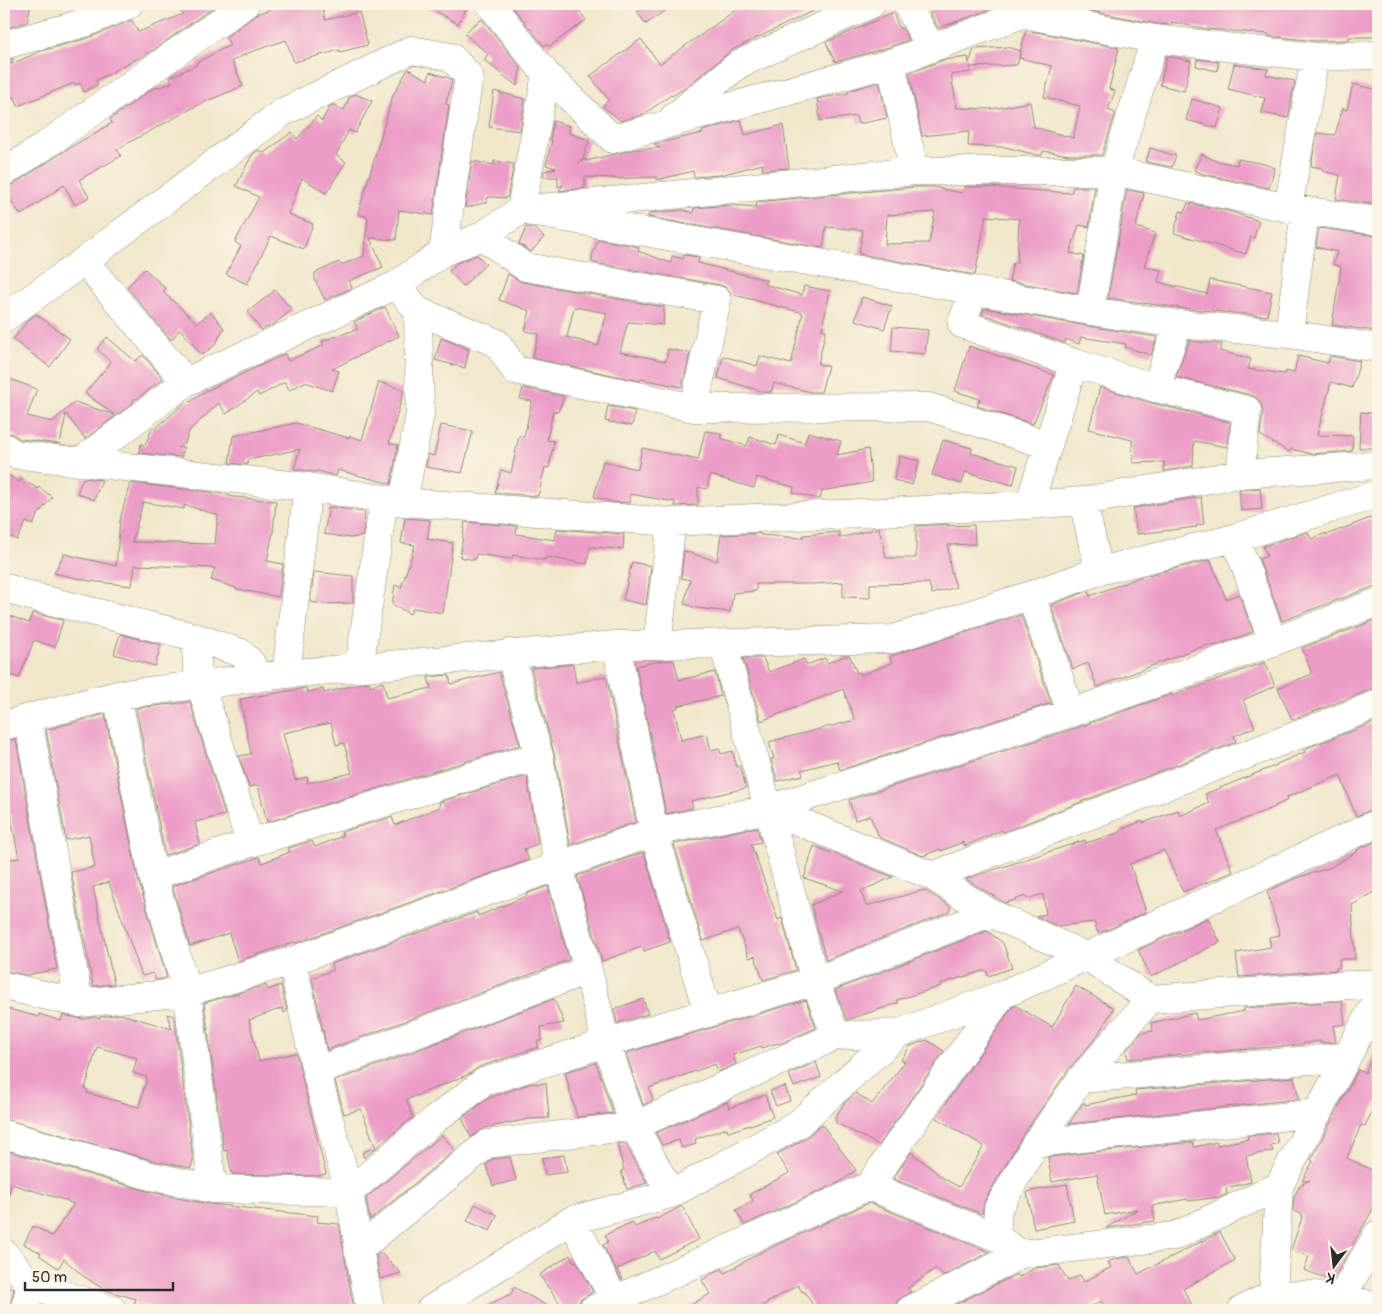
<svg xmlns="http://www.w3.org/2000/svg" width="1382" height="1314" font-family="Pangolin,sans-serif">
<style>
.building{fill:#ec9dc7;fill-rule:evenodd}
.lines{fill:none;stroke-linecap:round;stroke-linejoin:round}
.minor-casing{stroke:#8e8a7c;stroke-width:29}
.minor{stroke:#fff;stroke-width:28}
</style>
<rect width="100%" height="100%" fill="#fcf5e5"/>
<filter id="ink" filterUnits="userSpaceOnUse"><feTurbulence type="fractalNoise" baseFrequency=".02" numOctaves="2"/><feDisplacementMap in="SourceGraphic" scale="10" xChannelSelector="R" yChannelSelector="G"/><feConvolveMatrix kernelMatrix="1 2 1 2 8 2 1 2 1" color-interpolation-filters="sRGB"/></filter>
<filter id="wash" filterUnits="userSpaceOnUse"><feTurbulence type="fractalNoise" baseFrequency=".0096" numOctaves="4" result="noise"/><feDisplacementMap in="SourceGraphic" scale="20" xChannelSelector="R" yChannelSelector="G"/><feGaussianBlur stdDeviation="1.12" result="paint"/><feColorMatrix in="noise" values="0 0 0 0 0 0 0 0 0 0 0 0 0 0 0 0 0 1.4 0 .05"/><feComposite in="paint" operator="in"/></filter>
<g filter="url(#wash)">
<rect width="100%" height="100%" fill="#f1e8cc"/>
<g id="blocks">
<path class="building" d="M4,4H31L27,22L4,29Z
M176,4H218L149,53L113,71L114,72L96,80L98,84L84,92L80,83L75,85L74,83L18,106L15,97L4,99V60L14,59L7,66L41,51L88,38L132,20L138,32L183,14Z
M286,4H322L325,20L359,12L368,45L340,52V50L294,62L286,40L248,53L232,61L243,86L200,104L117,149L121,156L79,180L89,197L75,205L64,185L21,215L4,191V187L12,185L69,148L112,123L110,119L152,89L172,83L170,77L197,65L196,63L230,45L226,37L257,14Z
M422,4H469L458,24Z
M510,4H574L586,20L549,47L547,44L544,46Z
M648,4H674L646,24L637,12Z
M744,4H827L732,50L685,88L672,96L671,95L644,114L621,121L602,106L609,100L590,76L641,39L660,64Z
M928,4H1003V5L938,28L930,13L933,12Z
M1070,4H1378V37H1349V40L1316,41L1268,36L1269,34L1206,29L1171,22V25L1157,24L1070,7Z
M893,13L900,29L902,28L909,40L886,48L835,62L826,42Z
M482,19L521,68L517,86L484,60L488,54L465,34L472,26Z
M1026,30L1119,48L1109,89L1115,91L1108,110L1115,113V115L1102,155H1069L1043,151L1042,155H1037L1005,147L968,146L969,131L922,136L909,73L943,60L968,57L969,63L974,49L1008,47L1021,51L1017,65L970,67V72L951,75L957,108L991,109L1030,102L1034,127L1073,138L1080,106L1044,97L1052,66L1019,58Z
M1167,56L1191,61L1184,91L1160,85Z
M1197,59L1219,62L1217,71L1196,66Z
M1234,64L1268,69L1266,75L1295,81L1288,118L1262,113L1265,98L1228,89Z
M408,69L428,80L430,72L449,78L452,81L446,104L449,105L433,215L399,210L396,240L370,238L383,267L349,281L352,288L325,300L315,280V273L339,262L341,265L364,256L368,217L358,214L393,95Z
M879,82L887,118L858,124L856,116L820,121L817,99L849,93L848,91Z
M1353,84L1378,90V205L1336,199L1340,175L1322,171L1323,168L1311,166L1317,133L1335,135L1343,108L1347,110Z
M494,91L525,99L520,131L489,127Z
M355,94L372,101L355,133L349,130L336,155L346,162L326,193L302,178L288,214L313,224L304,249L271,236L247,284L226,274L241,246L235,242L259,197L236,186L252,155L258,150L264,153L292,132L297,139L317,116L322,121L330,106L334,105L344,110L349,98Z
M1192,99L1223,108L1217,128L1186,120Z
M741,120L745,135L783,125L789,168L762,170L763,164L720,175L694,177L693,171L657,180V177L614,179V178L585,177V188L559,191L563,185L558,187V177H543L544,171L556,168L546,165L552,140H550L553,121L570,126L569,133L589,140L583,159L578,163L586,159V161L637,149L660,148L654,144L703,133L702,131Z
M1150,148L1176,156L1172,167L1146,162Z
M1202,154L1216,161L1237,165L1238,159L1264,164L1275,168L1269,188L1203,174L1194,170Z
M472,161L494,165V161L514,164L507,198L488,197L487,202L465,208Z
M915,187H934L962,193L964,187H988L1071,193L1073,187H1095L1089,227L1079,225L1070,253L1084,256L1077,293L1009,281L1013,263H1017L1019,219L986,216L975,275L859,254L863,230L826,227L823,248L648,217L649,213L683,210L693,213L694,208L732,205L756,207L757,202ZM935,212L929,243L885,244L887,215Z
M1127,190L1144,193L1136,227L1155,233L1144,266L1161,270L1158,282L1207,294L1210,280L1272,292L1267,316L1180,308L1108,298Z
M1188,203L1229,211L1259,221L1254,238L1251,237L1246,254L1174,233L1180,211L1184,212Z
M526,227L534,228L544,237L531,252L519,244Z
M1319,228L1378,236V268L1373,285L1378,287V321L1376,331L1332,325L1341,267L1333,264L1337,252L1316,247Z
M598,239L639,247L638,251L671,263L672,256L683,259L684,255L699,257L698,263L766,280L764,284L802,295L804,286L830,291L822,329L826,330L818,364L828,366L821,392H810L774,383L771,392H764L718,378L723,356L757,366L760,356L791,364L803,313L731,294L727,288L720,285L595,263L592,262V256Z
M477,255L486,264L463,286L449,271L457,263Z
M145,269L166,289L163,292L197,323L211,312L224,328L215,345L202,355L180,329L171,340L127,287Z
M508,274L522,282L664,307L663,325L628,322L620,352L666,361L668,349L690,353L682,387L641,379L640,381L532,358L539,334L525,331L530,311L499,300ZM574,307L607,313L598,346L567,337Z
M275,290L292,310L274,324L261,330L248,312Z
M862,297L892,306L884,329L855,320Z
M385,307L399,336L332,369L339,371L332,391L305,382L289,390L285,382L259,396L257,392L226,414L219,403L189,431L185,443L177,448L184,447L181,457L139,453L141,444L145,445L153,427L156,428L188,400L190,402L206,391L285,354L288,361L324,345L322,341L358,329L354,322Z
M984,308L1088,326L1157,337L1151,355L1125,347L1126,344L1081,337L1079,344L1066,339L1065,343L982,314Z
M36,314L70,339L50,367L13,340L28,320Z
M893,327L928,330L925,354L891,351Z
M107,337L135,361L143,355L163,379L137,399H134L133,403L85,439L66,414L60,444L20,439L13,434L4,432V377L37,389L27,416L52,422L75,402L115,415L85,393L111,362L97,349Z
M441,338L469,349L465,368L435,360Z
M1189,341L1222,344L1220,351L1251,359L1248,369L1285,374L1286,371L1294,373L1298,356L1328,363L1330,356L1360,361L1352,388L1331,382L1317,435L1353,436L1352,451L1311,454L1291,449L1289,452L1260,435L1263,411L1261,404L1257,398L1251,395L1176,377Z
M969,346L1054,375L1033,424L977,406L980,399L955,391Z
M379,382L404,390L389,443L398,445L391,484L338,470L336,476L317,471L316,472L294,469L300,449L248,460L247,465L229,463L233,436L296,423L349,438L350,436L362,440Z
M1100,387L1152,403L1230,422L1227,447L1194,441L1193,466L1164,471V462L1133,463L1132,440L1089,429Z
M523,388L564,396L558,412L553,411L547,440L554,441L549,468L545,467L538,496L495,493L501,470L511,473L519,436L524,437L532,401L520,399Z
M608,406L635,411L632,426L605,421Z
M1361,412L1378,414V448H1359Z
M441,425L473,431L462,473L426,467L428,454L434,456Z
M705,431L721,433V438L747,446L750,437L776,445L779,435L805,443L808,432L841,441L837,455L868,449L872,482L822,491L820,499L793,493L794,487L757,477L754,488L710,475L707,489L698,487V505L675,506V502L630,494V503L613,502L594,497L603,461L638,469L642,448L698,460Z
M943,440L972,448L971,453L1018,466L1013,485L965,472L962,484L932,475Z
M900,456L919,461L912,485L894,480Z
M4,472L19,482L22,479L38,489L39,487L52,497L37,516L33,525L26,522L17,540L4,533V524L10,511L4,508L10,499L4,495Z
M83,478L102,480L94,500L77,493Z
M130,483L218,493L234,497L276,501L273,532L267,561L283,564L279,597L236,589V588L211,580L215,568L135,565L132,586L90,581L54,573L64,554L116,566L120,520ZM143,502L184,509V505L218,515L215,544L132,542Z
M1260,488L1262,509L1241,511L1239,490Z
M1201,497L1204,524L1196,525L1197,527L1137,534L1133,508Z
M329,507L365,512L363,536L350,538L324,534Z
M1378,515V587H1372L1282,621L1259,559L1267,556L1263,546L1308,532L1311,539L1326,533V535Z
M405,518L430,520L427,539L453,543L443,613L413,608L410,614L392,604L395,585L401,588L415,545L401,543Z
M465,522L517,526L516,534L555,540L557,529L624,534L623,549L590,547L587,564L546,557L545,560L513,555L512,559L476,554L475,560L460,557Z
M948,524V526L974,525L975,544L948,545L950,568L956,587L932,594L929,583L870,584V598L843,597V582L814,584H756V591L733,593L730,612L697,608L684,604L690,580L681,578L684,551L717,561L721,535L760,533V535L803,538V535L839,532V538L879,528L886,558H916V526Z
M1210,560L1226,599L1239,594L1253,632L1213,646L1212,644L1195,649L1097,687L1088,663L1073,669L1051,605L1088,591L1090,596L1140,577Z
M632,562L651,566L646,605L623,600Z
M314,572L353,576V603L324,604L310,602Z
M32,613L63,620L55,647L34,640L19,678L4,673V624L7,615L29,623Z
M1021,615L1051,703L840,770L837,761L801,770L803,775L777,781L771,759H774L769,742L855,720L843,689L761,721L743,658H763L769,672L804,659L807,665L825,658L827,663L845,656H850L857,673L860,672L861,675L892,663L890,657L905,651Z
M1378,619V689H1372L1292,720L1278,688L1312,674L1302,648Z
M120,634L161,645L155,666L114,654Z
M674,660L679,680L715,672L721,696L677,706L678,708L674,709L681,740L707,734L711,750L719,748L721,754L733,751L736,767L740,766L746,788L691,801L693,808L666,814L636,666L660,661Z
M1265,662L1275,686L1243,700L1255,727L1234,736L1236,742L1003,832L1002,830L965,846L963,842L941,851L940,849L923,856L879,837L870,816L855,820L849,800L1076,728L1172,694V696Z
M573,664L576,683L606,676L636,822L570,845L554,753L531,668Z
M499,672L520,745L267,822L258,785L249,787L239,756L251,754L240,699L306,688L307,692L323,689L324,693L363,683L369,682L370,686L383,682L387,698L431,688L428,677L449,675L451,684ZM331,723L336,745L344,743L352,773L308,783L307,777L295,780L283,733Z
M190,702L225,815L195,822L200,844L165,855L136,708Z
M105,714L138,879L167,978L156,980L153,973L142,976L109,882L93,887L114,984L93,986L71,872L95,867L89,835L66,840L46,730Z
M1378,721V808L1356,816L1340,775L1287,797L1288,800L1275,806V807L1216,830L1233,872L1183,892L1164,850L1130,864L1146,912L1105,931L1098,933L1094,922L1057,926L1036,916L1046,914L1043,894L1027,899L1026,896L1005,903L966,879L1085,840L1086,843L1121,832L1120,830L1142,821L1143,823L1178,810L1180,816L1209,803L1205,794L1277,765V764L1305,752L1304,749Z
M16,739L57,969L27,975L4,971V860L19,858L10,813L4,815V741Z
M527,776L538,844L524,849L529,860L296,943L295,942L238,961L229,933L190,946L172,886L259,857L262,863L290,852L288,848L312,841L315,847L343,836L341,832L392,817L395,825L440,807L439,802Z
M757,827L761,842L751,844L778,920L782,918L796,970L763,980L755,956L749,958L738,929L703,941L674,844Z
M1378,840V890L1352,905L1355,959H1339L1340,967L1336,968L1337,970L1239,977L1236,953L1271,947L1269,937L1280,935L1267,891L1296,878L1329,868L1358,851L1357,850Z
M814,846L893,877L861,891L866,906L924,890L951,907L949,912L826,960L811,905L843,891L804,878Z
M644,852L670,942L644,951L642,947L602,961L577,876Z
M548,886L569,960L327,1050L312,978L333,970L331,964L477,912L478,916L527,896L526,894Z
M1208,918L1220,942L1151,977L1138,950Z
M987,931L1003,943L1012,968L988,976L986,970L940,984L941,986L897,1000L898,1003L847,1020L835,990Z
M266,985L268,990L281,985L287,1011L284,1013L282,1008L249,1020L259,1061L296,1053L326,1174L318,1176L232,1174L227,1150L224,1151L204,1003Z
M1076,986L1114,1008L1095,1039L1068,1070L1023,1135L985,1200L982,1214L893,1179L911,1152L943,1178L959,1187L984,1146L936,1118L1012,1007L1016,1006L1052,1027Z
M554,999L564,1023L541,1027L542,1040L537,1042L539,1047L479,1067L469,1074L406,1100L413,1117L364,1158L362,1152L376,1148L361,1109L344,1114L335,1081Z
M643,999L648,1014L617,1023L614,1009Z
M806,1000L816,1028L779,1044L778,1043L762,1048L761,1046L733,1055L736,1064L718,1072L715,1064L649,1088L653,1100L643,1105L626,1053Z
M1342,1001L1345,1024L1333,1026L1336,1042L1321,1043L1320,1041L1297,1045L1128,1059L1126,1051L1141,1033L1153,1031L1151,1023L1195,1013L1197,1020L1244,1011V1008Z
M4,1008L39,1017V1014L61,1021L63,1015L83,1019L95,1017L100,1019V1017L121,1014L172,1029L167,1014L174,1016L193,1160L191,1168L155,1161L4,1119V1080L11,1055L4,1053ZM97,1047L137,1058L133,1073L147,1077L139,1107L87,1093L88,1090L85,1089Z
M927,1040L944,1051L879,1145L836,1123V1116L845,1102L856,1093L872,1104L905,1062L901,1060L910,1046Z
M1378,1044V1099L1365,1126L1361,1125L1347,1158L1378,1173V1200L1333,1280H1331L1304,1270L1309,1256L1291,1250L1303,1215L1293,1210L1294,1197L1300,1185L1310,1180L1302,1181L1313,1161L1311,1160L1358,1070L1365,1073Z
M816,1062L821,1077L794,1087L789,1074Z
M596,1063L613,1113L577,1117L565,1072Z
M1294,1077L1299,1099L1069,1124L1083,1103H1085V1105L1136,1095L1135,1090Z
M546,1083L549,1118L529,1119L485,1128L471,1137L462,1118L487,1099L529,1084Z
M785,1086L790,1101L776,1106L770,1091Z
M765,1095L773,1117L753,1124L728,1132L727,1128L695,1139L696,1144L682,1148L679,1140L662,1145L656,1133L727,1102L729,1108Z
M819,1126H823L856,1170L840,1182L744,1225L736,1210L753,1201L750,1194L789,1173L777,1154L805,1139Z
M1276,1133L1278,1143L1271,1145L1273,1151L1246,1156L1251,1182L1226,1188L1227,1194L1221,1197L1188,1201L1187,1199L1152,1206L1155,1221L1106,1228L1138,1209L1105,1215L1097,1174L1052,1182L1048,1157L1193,1142L1194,1147L1217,1142V1145L1248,1139L1247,1136Z
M442,1135L455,1150L370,1220L366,1198Z
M625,1143L647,1183L627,1189L621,1171L624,1170L617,1144Z
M4,1150L147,1191L187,1200L210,1204L318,1216L317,1222L339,1224L354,1310H165L134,1303L136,1299L105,1290L83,1276L64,1259L58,1268L39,1255L41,1253L24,1244L33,1226L52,1236L74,1204L68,1202V1201L11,1184L8,1196L4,1195Z
M564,1155L567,1172L545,1175L542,1158Z
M510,1157L516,1180L493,1186L486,1165L493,1159Z
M1067,1184L1074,1221L1034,1229L1027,1192Z
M869,1203L990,1252L943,1276L936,1268L908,1288L911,1292L897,1301L895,1310H816L804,1291L802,1292L798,1285L755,1310H682L710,1294L702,1280L717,1271L722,1269L725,1273L759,1253Z
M475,1204L497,1215L490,1231L467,1221Z
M682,1206L699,1239L659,1259L655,1251L617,1269L623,1279L621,1280L603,1245L608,1242L605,1235L632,1222L635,1227L656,1218L657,1219Z
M1220,1232L1235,1260L1183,1289L1195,1310H1106L1101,1301L1085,1310H944L1017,1274L1019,1277L1035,1268L1059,1265L1068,1281L1080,1275L1084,1282L1111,1267L1108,1262L1115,1259L1129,1257L1138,1274Z
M380,1252L401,1273L380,1279L376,1255Z
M570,1255L574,1262L576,1261L593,1292L580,1300L577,1310H565L539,1275Z
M4,1285L14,1289L9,1310H4Z
M514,1287L554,1310H477L511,1294Z"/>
</g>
</g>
<g filter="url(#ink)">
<use href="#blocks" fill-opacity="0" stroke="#8e8a7c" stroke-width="1"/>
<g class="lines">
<defs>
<path id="minor" d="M490,4L546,74L613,139L891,63L1049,4
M907,4L931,48
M1023,14L1155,39L1315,57L1378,55
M4,45L84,23L129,4
M891,63L914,171
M546,74L521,210L1090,311L1178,324L1289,334L1378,348
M673,118L739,64L871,4
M4,172L40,149L245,4
M1288,208L1315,57
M482,236L525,267L717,300L694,408
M84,261L186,382
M396,285L418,311L497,343L515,370L694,408L929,407L1048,445
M973,291L962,324L1074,363
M1090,311L1114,171L1155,39
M4,318L84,261L283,112L411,50L451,57L469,76L443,252
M1178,324L1156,388L1247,410L1240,474
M1289,334L1305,211
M4,447L14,454L80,462L186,382L396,285L443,252L482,236L521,210L914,171H1114L1288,208L1378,221
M80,462L308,487L403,502L672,522L1029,505L1083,501L1240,474L1378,465
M1083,501L1099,571
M403,502L420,414L418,311
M1029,505L1074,363L1156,388
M1235,538L1273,642
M4,587L26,595L195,637L241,653L251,663L257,678
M1031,595L1071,713
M195,637L198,676L250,843
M723,643L815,981L836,1036L899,1033
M616,645L654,832L708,1013
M657,645L672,522
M510,653L539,756L558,865L588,970L606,1043L634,1126L671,1194
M359,668L384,499
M286,674L308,487
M117,695L153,876L187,992L213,1189
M28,718L79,1003
M4,726L28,718L117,695L286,674L616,645H657L893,639L1031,595L1099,571L1235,538L1378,494
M768,809L932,876L990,913L1086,956L1150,999L1378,983
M153,876L250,843L539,756
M932,876L1378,704
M292,961L316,1071L349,1192L370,1310
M4,986L79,1003L187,992L292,961L654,832L768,809L1071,713L1273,642L1378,602
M316,1071L588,970
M1081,1079L1347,1057
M4,1134L151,1176L213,1189L349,1192L433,1121L484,1082L606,1043L815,981L990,913
M1036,1143L1318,1113
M869,1186L996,1237
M572,1220L614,1299
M358,1250L487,1144L634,1126L836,1036
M4,1253L31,1285L112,1310
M1021,1254L996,1237L998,1208L1036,1143L1081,1079L1150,999
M1273,1294L1279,1186
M1342,1296L1378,1308
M24,1310L31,1285
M430,1310L572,1220L671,1194L797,1125L899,1033L1002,995L1378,823
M592,1310L869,1186L1002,995
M910,1310L1021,1254L1175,1236L1279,1186L1378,998
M1242,1310L1273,1294L1342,1296L1378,1234"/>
</defs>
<use href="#minor" class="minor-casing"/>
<use href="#minor" class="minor"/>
</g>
</g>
<rect width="1382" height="1314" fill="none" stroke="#fcf5e5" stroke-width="20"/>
<g transform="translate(1334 1266) rotate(195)" stroke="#fcf5e5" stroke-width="4" paint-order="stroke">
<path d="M0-4L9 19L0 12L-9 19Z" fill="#2b2b2b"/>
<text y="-8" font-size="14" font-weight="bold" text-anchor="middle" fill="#2b2b2b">K</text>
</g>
<path d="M25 1282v8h148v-8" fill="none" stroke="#2b2b2b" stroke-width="2.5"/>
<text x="32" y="1282" font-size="15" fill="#2b2b2b" stroke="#fcf5e5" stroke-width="4" paint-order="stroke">50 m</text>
</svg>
